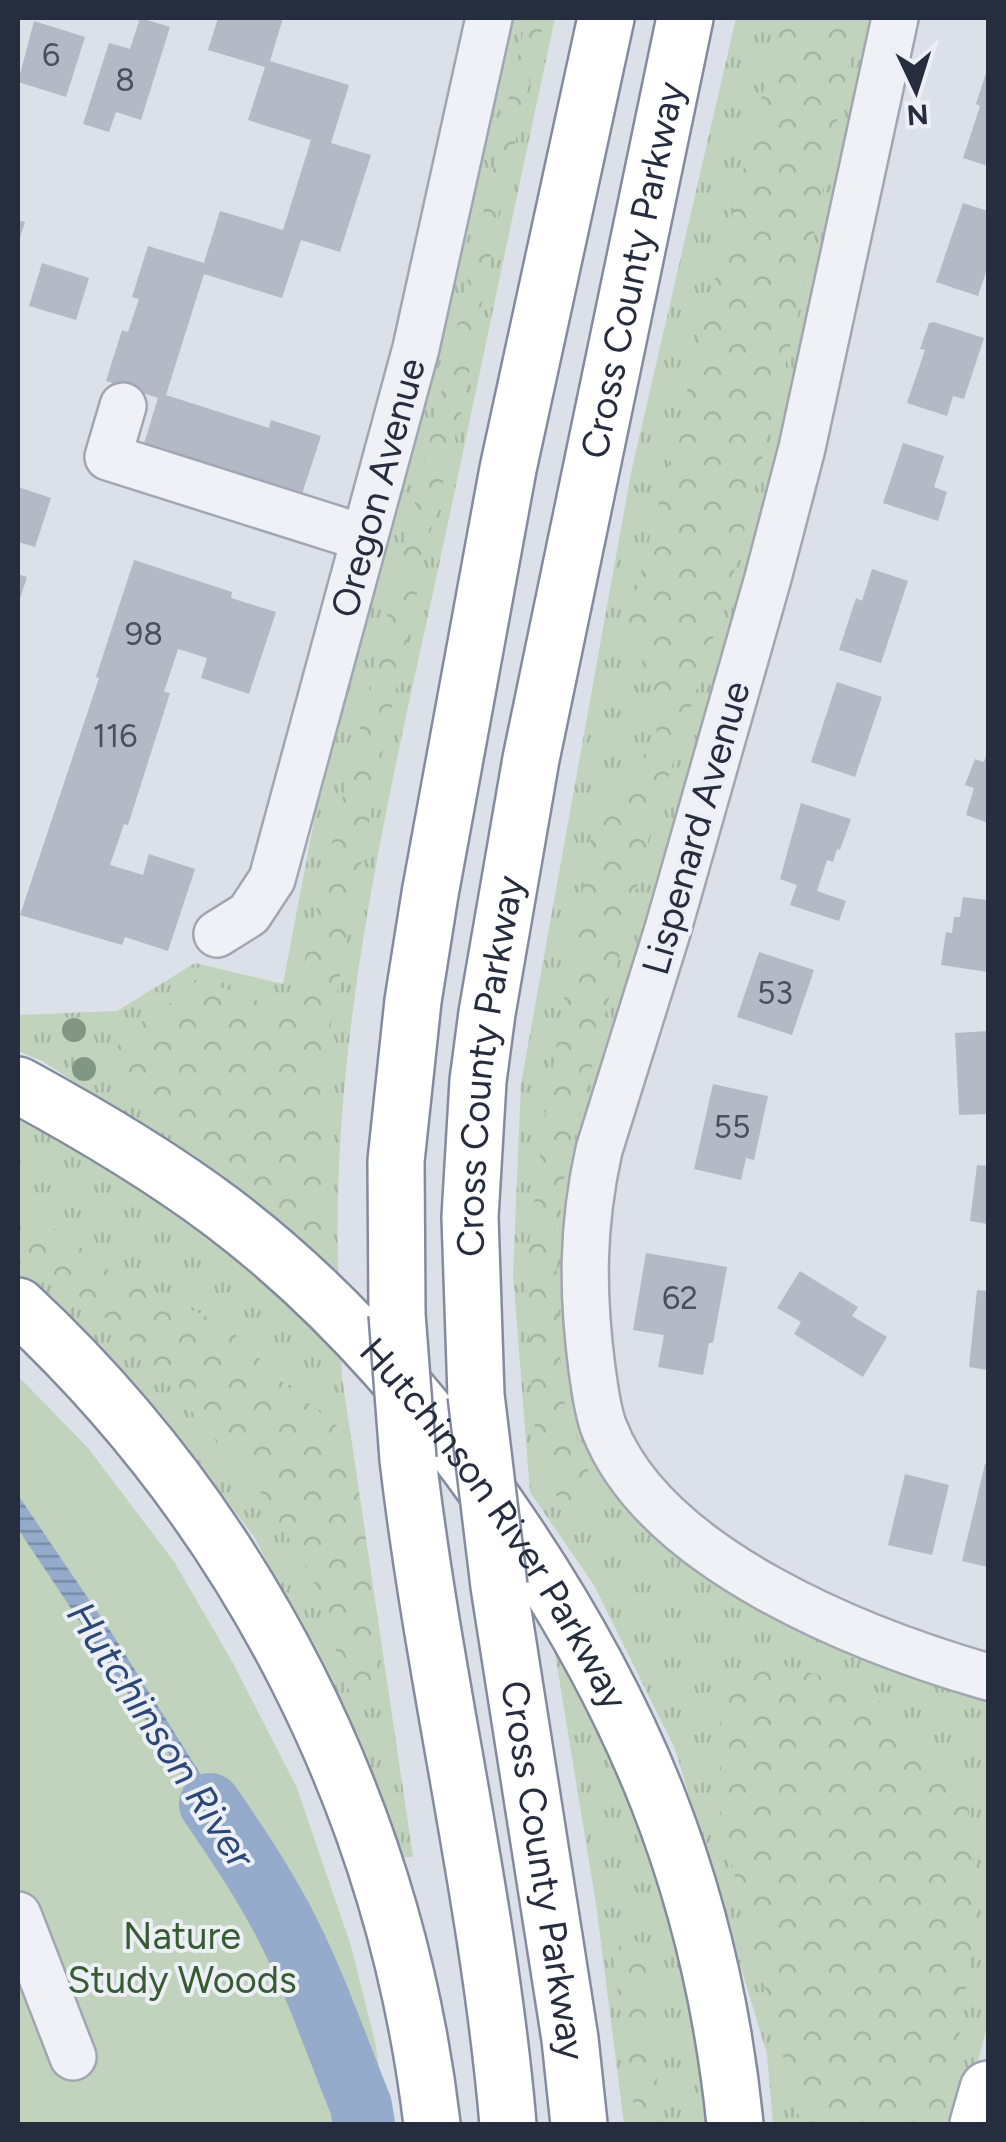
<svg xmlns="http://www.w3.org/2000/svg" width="1006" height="2142" font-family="Figtree,sans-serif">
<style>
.grass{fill:url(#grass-tufts)}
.forest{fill:url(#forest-crowns)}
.green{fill:#c1d2bd}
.water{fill:url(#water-rules)}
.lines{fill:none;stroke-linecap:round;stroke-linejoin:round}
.river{stroke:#94abcb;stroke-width:62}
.building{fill:#b3b9c5}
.minor-casing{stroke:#a1a7b2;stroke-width:50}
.major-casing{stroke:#9ba3b4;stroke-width:60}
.highway-casing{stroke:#838c9f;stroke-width:60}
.minor{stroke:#eff1f6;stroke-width:45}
.major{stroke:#fff;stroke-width:55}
.highway{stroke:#fff;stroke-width:55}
.highway-bridge-casing{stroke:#838c9f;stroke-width:60;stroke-linecap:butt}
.highway-bridge{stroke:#fff;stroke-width:55}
.tree{fill:#819783}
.labels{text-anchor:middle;stroke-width:8;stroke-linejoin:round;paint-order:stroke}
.number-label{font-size:32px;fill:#485060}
.street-label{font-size:38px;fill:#252d3f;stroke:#eceff5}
.park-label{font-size:38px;fill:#375c31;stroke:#eceff5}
.water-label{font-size:40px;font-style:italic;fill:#2c4876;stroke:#eceff5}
</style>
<defs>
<pattern id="grass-tufts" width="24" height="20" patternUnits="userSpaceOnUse" patternTransform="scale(2.5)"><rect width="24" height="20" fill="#c1d2bd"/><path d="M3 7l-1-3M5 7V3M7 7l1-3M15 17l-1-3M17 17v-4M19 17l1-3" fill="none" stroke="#a6b5a4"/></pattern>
<pattern id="forest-crowns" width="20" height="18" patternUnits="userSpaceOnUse" patternTransform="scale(2.5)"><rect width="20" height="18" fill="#c1d2bd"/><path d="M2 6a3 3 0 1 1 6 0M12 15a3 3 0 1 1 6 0" fill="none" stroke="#a6b5a4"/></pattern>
<pattern id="water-rules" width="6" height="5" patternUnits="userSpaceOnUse" patternTransform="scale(2.5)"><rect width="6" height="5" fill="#94abcb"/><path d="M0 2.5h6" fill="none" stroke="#798ca6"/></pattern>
</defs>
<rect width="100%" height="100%" fill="#dce0e8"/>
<path class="grass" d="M509,18H555C514,207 475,398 434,588C384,817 328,1054 339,1291L205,1165L42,1061L18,1051V1015L117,1011L195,963L283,984L330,737L425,404Z
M736,18H880L824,294L676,828L582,1137L597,1459L988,1695V2024L960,2124H773L767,2054L675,1749L594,1585L530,1492L513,1274L521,1084L631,473Z
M18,1115L107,1162L248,1266L341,1345L342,1377L413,1857H400L341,1711L255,1538L163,1416L38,1291L18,1276Z
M552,1635L589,1706L653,1856L695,2028L705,2124H624L596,1904Z"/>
<path class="forest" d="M526,18H545L501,201L463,405L429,538L384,744L320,1082L324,1225L320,1233L306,1231L114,1058C119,1030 144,1022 166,1007C177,999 187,988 197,978L277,1008L297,994C371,668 458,345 526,18Z
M782,18H858L798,314L734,572L648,841L554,1219L562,1395L598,1499L596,1507L574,1518L550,1487L533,1419L526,1268L544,1121L594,821L618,786L657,739L655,697L628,623Z
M18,1206L66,1236L119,1279L226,1325L282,1382L351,1437L381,1643L370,1707L358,1704L342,1678L331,1626L310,1572L257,1487L125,1334L18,1246Z
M775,1663L867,1689L967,1783L977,1907L950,2103L942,2124H801L720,1820V1697Z
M624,1939L640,1942L652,1971L649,2019L663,2124H636L613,1957Z"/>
<path class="green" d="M18,1376L88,1448L175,1563L234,1665L297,1788L351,1946L375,2042L388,2124H18Z"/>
<path class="water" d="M18,1495L113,1635L264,1875L252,1879L18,1529Z"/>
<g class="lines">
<path class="river" d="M210,1804C235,1840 259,1876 280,1915C313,1976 335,2042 361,2106L364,2124"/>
</g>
<path class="building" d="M140,18L170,27L141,120L116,112L109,132L83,124L109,43L130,49Z
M218,18H283L270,61L349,85L331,143L371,155L340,252L301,240L282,298L204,274L166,395L269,428L271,420L321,436L301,497L143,447L158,398L106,381L122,330L128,332L139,299L132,297L148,246L204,263L220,211L283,230L311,140L248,120L265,67L208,50Z
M34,21L85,37L66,97L18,82Z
M988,67V166L963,158L980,106L976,104Z
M963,203L988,211L986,236L988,237V266L978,296L936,282Z
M18,220L25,222L18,244Z
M42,263L89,278L76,320L29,306Z
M934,322L984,338L964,399L953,396L947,416L907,403L925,350L920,349L929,323Z
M903,443L944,456L934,487L947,492L938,521L883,503Z
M18,487L51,498L35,547L18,542Z
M134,560L232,592L231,598L276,612L249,694L201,678L207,658L178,649L164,692L170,693L128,825L124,824L110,865L143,875L149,854L195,869L168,951L125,937L122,945L20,915L99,678L96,677Z
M872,569L908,581L881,663L839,650L856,598L862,601Z
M18,574L27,577L18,605Z
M837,682L882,697L855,777L811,762Z
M988,749V823L966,815L974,788L965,785L975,759L984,762Z
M801,803L851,819L840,850L837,849L833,862L827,860L817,891L846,901L839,921L790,905L797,885L780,879Z
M963,897L988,900V972L941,965L946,932L952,933L954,917H960Z
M759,952L814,970L792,1035L737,1017Z
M988,1031V1114L959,1115L955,1033Z
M713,1084L768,1096L754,1160L746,1158L741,1180L694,1169Z
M977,1165L988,1166V1224L970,1221Z
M646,1253L727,1267L713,1343H709L703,1375L658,1367L664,1335L633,1330Z
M800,1271L858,1307L852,1316L887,1337L863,1377L794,1334L801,1322L777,1308Z
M977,1290L988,1291V1370L969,1367Z
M985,1464L988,1465V1567L962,1561Z
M905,1474L949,1485L932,1555L888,1545Z"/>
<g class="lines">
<defs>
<g id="minor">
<path d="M895,18L802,448L768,578L668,929L599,1150C582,1226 582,1292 592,1369C595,1388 597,1410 604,1428C655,1560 863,1641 988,1677"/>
<path d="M123,406L108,457L364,538"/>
<path id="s1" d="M217,934L249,914L272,879L416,348L489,18"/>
<path d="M18,1915L73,2057"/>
</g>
<path id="major" d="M978,2124L988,2089"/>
<g id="highway">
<path id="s2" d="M18,1085C88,1123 158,1164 223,1213C330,1294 419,1395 496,1504C632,1699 711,1886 735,2124"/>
<path d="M18,1306C249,1521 395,1811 432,2124"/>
<path d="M397,1314L396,1161L413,1001L430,894L508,469L606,18"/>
<path id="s3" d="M476,1395L470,1217L478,1081L487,1013L531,759L685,18"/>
<path d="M408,1459C434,1682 489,1901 508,2124"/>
<path id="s4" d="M499,1586L570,2039L579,2124"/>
</g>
</defs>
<use href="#minor" class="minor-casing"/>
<use href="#major" class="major-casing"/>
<use href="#highway" class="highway-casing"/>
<use href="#minor" class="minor"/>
<use href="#major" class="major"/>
<use href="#highway" class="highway"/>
<defs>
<path id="highway-bridge" d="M397,1314L408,1459
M476,1395L499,1586"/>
</defs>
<use href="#highway-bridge" class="highway-bridge-casing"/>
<use href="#highway-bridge" class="highway-bridge"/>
</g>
<g class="tree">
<circle cx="74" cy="1030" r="12"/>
<circle cx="84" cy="1069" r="12"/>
</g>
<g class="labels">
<g class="number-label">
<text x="51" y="66">6</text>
<text x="125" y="91">8</text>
<text x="144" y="645">98</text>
<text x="115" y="747">116</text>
<text x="775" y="1004">53</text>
<text x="732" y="1138">55</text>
<text x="680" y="1309">62</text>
</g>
<g class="street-label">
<text dy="13" stroke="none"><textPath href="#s3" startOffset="1140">Cross County Parkway</textPath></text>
<text dy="13" stroke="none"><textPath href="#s1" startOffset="485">Oregon Avenue</textPath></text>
<text transform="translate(696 828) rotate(-74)" y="13">Lispenard Avenue</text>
<text dy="13" stroke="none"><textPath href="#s3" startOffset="330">Cross County Parkway</textPath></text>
<text dy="13" stroke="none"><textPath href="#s2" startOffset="658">Hutchinson River Parkway</textPath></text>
<text dy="13" stroke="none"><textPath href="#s4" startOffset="288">Cross County Parkway</textPath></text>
</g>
<g class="park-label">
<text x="182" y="1949">Nature<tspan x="182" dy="44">Study Woods</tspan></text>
</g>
<g class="water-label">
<text transform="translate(161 1735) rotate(57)" y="14">Hutchinson River</text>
</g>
</g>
<rect width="1006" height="2142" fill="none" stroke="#252d3f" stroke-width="40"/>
<g transform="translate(916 90) rotate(176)" stroke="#eceff5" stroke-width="8" paint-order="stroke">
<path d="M0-8L18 38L0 25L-18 38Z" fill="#252d3f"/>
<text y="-15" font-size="28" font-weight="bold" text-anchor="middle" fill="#252d3f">N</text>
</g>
</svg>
